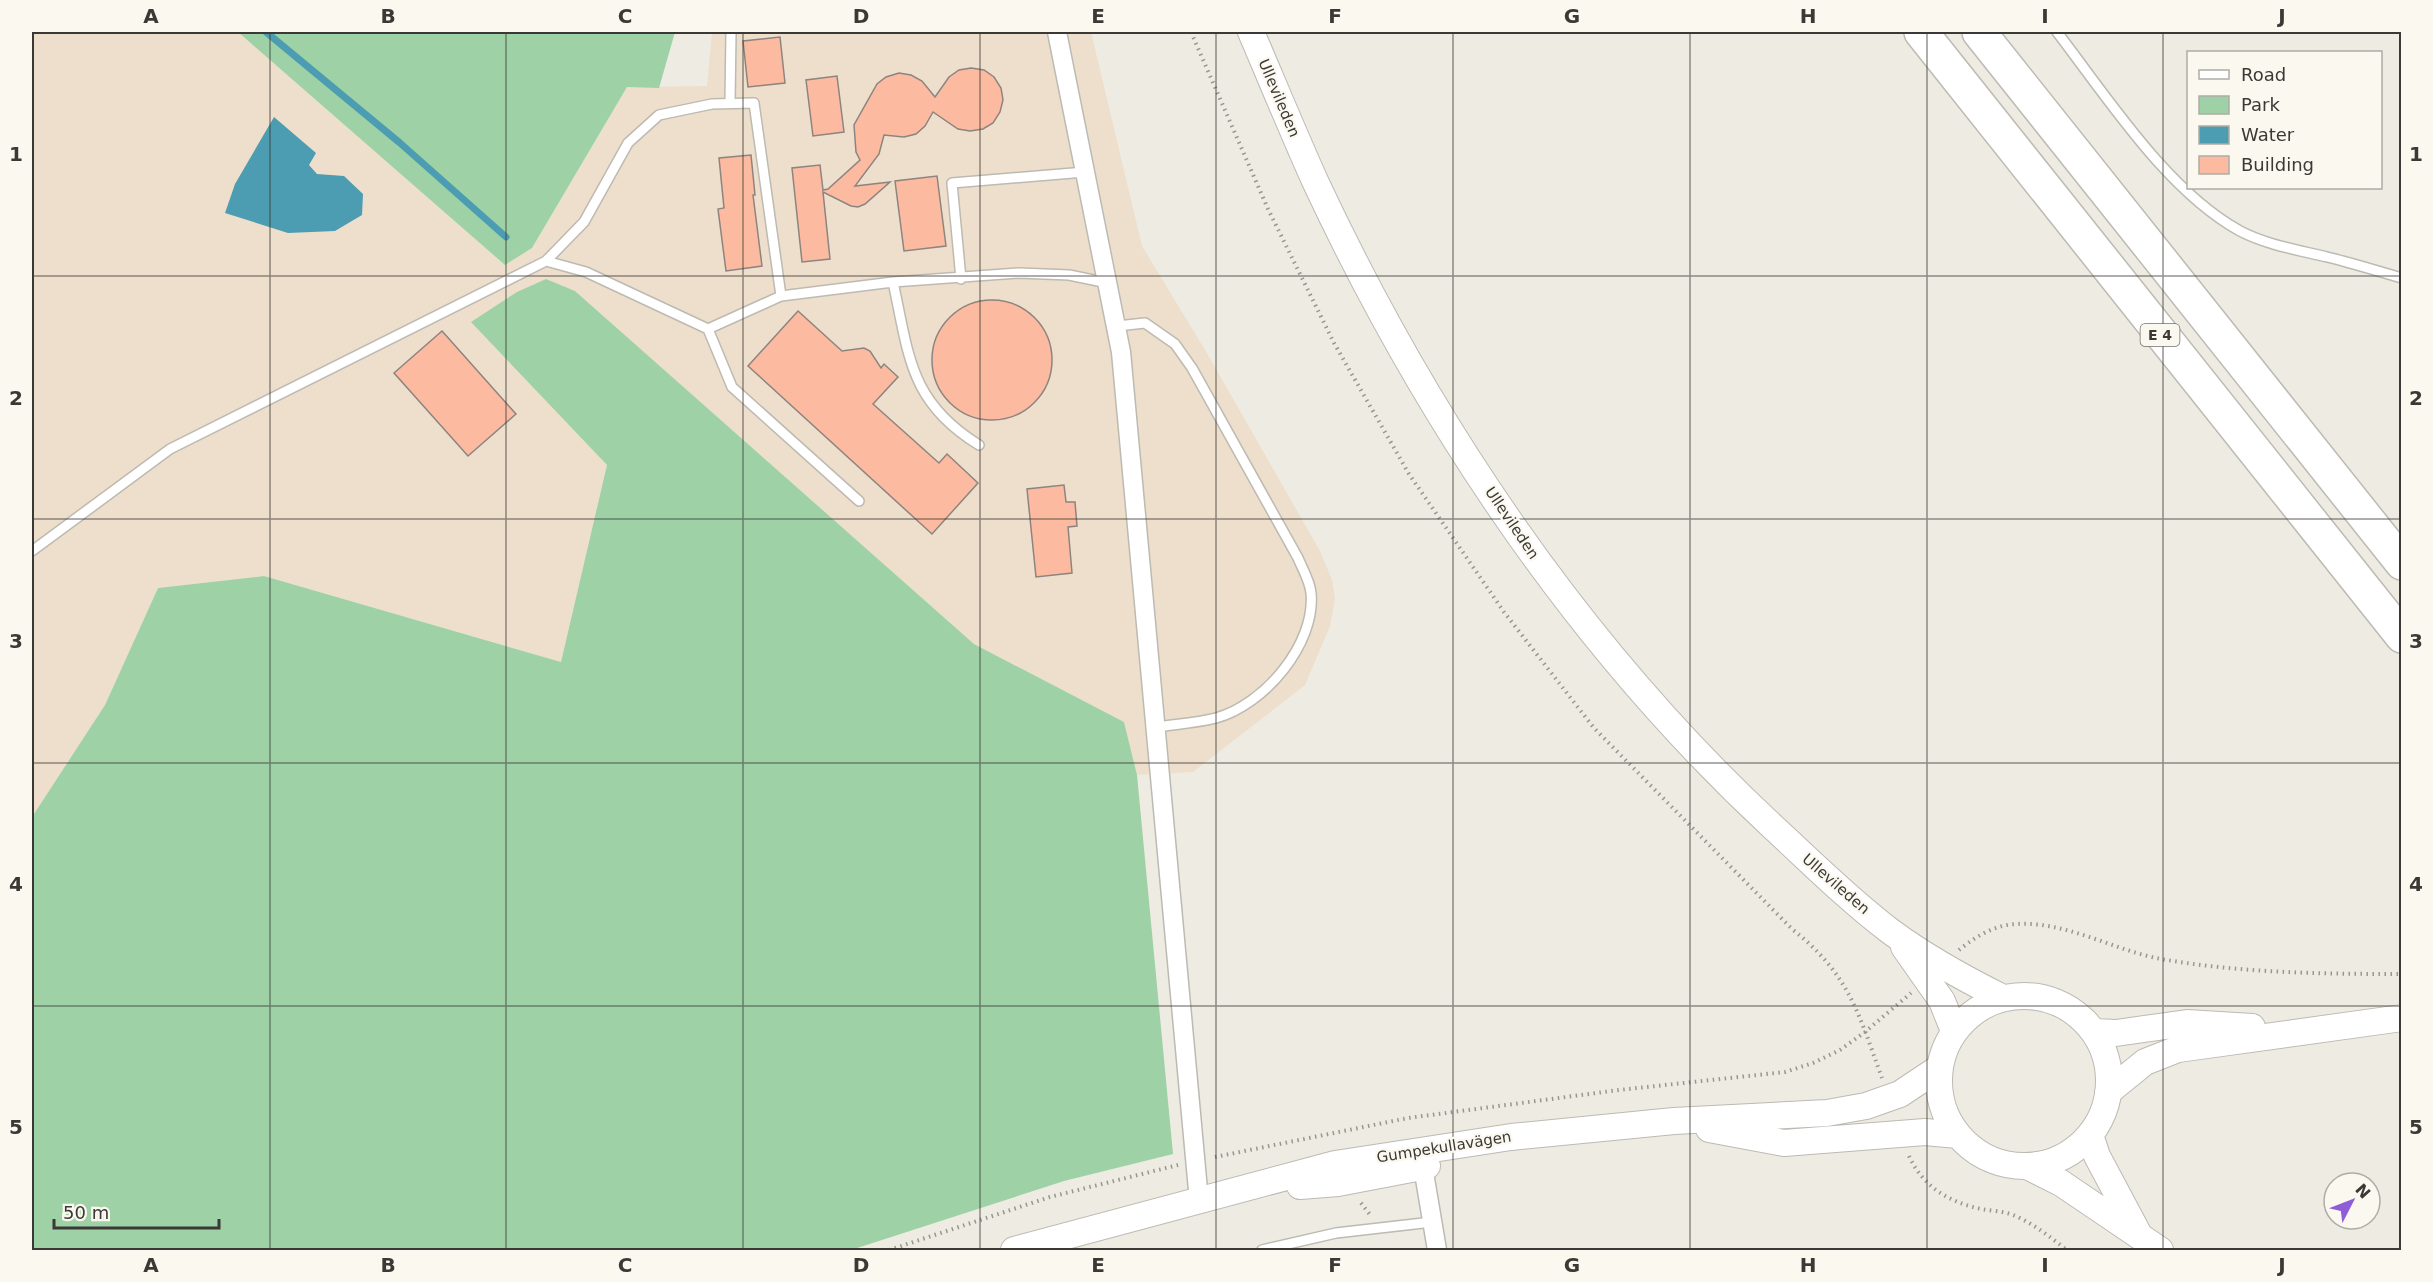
<svg xmlns="http://www.w3.org/2000/svg" width="2433" height="1282" font-family="'DejaVu Sans',sans-serif">
<style>
.industrial{fill:#eddfcc}
.green{fill:#9fd1a6}
.water{fill:#4c9db1}
.lines{fill:none;stroke-linecap:round;stroke-linejoin:round}
.stream{stroke:#4c9db1;stroke-width:7}
.building{fill:#fcbba0;stroke:#8d8480;stroke-width:1.5}
.lane-casing{stroke:#bdbab2;stroke-width:12}
.street-casing{stroke:#bdbab2;stroke-width:21}
.secondary-casing{stroke:#bdbab2;stroke-width:28}
.highway-casing{stroke:#bdbab2;stroke-width:36}
.path{stroke:#98968f;stroke-width:4;stroke-dasharray:1.5 4.5;stroke-linecap:butt}
.lane{stroke:#fff;stroke-width:9}
.street{stroke:#fff;stroke-width:18}
.secondary{stroke:#fff;stroke-width:26}
.highway{stroke:#fff;stroke-width:33}
.grid{fill:none;stroke:#3a3935;stroke-width:1.5;stroke-opacity:0.55}
.labels{text-anchor:middle;stroke-width:4.5;stroke-linejoin:round;paint-order:stroke}
.shield{fill:#fbf8ef;stroke:#74726d;stroke-width:1.5}
.shield-label{font-size:14px;font-weight:bold;fill:#3a3935}
.street-label{font-size:15px;fill:#3a3935;stroke:#fbf8ef}
.neatline{fill:none;stroke:#3a3935;stroke-width:2}
.grid-label{font-size:20px;text-anchor:middle;font-weight:bold;fill:#3a3935}
</style>
<rect width="100%" height="100%" fill="#eeebe2"/>
<path class="industrial" d="M32,32H238L505,265L532,248L627,87L707,86L712,32H1091L1142,246L1208,355L1320,551L1332,580L1335,599L1330,626L1305,685L1193,772L1137,775L1124,722L974,644L575,291L546,279L472,322L607,465L561,662L264,576L158,588L105,705L32,817Z"/>
<path class="green" d="M238,32H675L659,88L627,87L532,248L505,265Z
M546,279L575,291L974,644L1124,722L1137,775L1173,1154L1064,1181L851,1250H32V817L105,705L158,588L264,576L561,662L607,465L471,322L517,292Z"/>
<path class="water" d="M274,117L316,153L309,165L317,174L344,176L363,194L362,215L335,231L288,233L225,213L235,184Z"/>
<g class="lines">
<path class="stream" d="M266,32L400,143L506,237"/>
</g>
<path class="building" d="M780,37L785,83L748,87L743,41Z
M971,68L984,70L994,77L1001,88L1003,100L1000,112L993,123L983,129L970,131L958,129L933,112L925,126L916,134L904,137L884,135L879,154L855,186L890,182L865,204L858,207L851,206L823,192L830,259L802,262L792,168L820,165L823,190L828,189L860,160L856,152L854,125L877,84L886,77L899,73L911,75L922,81L935,97L949,77L959,70Z
M837,76L844,132L813,136L806,80Z
M751,155L755,195H753L762,266L726,271L718,209L724,208L719,158Z
M937,176L946,246L904,251L895,181Z
M932 360a60 60 0 1 1 120 0a60 60 0 1 1-120 0Z
M798,311L842,351L864,348L870,351L881,368L884,364L898,377L873,404L939,463L947,454L978,483L932,534L748,366Z
M442,331L516,414L468,456L394,373Z
M1064,485L1066,502H1075L1077,526L1068,527L1072,573L1036,577L1027,489Z"/>
<g class="lines">
<defs>
<path id="lane" d="M2057,32C2107,97 2167,191 2240,231C2267,245 2298,250 2327,257C2352,263 2377,271 2402,278
M730,103L731,32
M546,261L584,222L628,143L659,115L712,104L754,103L781,296
M961,279L952,183L1085,172
M893,282L1019,273L1069,275L1108,283
M1117,326L1145,323L1175,344L1192,368L1298,558C1302,568 1310,581 1311,593C1316,644 1264,705 1216,718C1197,723 1176,724 1156,727
M708,329L732,387L859,501
M32,551L170,449L546,261L586,272L708,329L781,296L893,282C909,355 909,402 979,445
M1262,1250L1336,1233L1432,1222"/>
<path id="street" d="M1057,32L1121,352L1199,1201
M1421,1155L1437,1250"/>
<path id="secondary" d="M1251,32C1272,81 1293,132 1315,181C1427,421 1579,647 1773,827C1811,862 1849,900 1890,931C1925,957 1965,979 2003,998
M1904,947L1942,1001L1954,1031
M1939 1081a85 85 0 1 1 170 0a85 85 0 1 1-170 0Z
M2094,1032L2116,1033L2187,1023L2252,1027
M2108,1092L2145,1062L2178,1049L2402,1018
M1709,1129L1784,1143L1925,1132L1958,1135
M2090,1135L2097,1156L2138,1233
M2027,1166L2061,1183L2160,1250
M1300,1186L1338,1183L1427,1166
M1014,1250L1335,1164L1511,1137L1674,1121L1827,1113L1866,1106L1900,1094L1939,1068"/>
<path id="highway" d="M1921,32L2402,636
M1979,32L2402,563"/>
</defs>
<use href="#lane" class="lane-casing"/>
<use href="#street" class="street-casing"/>
<use href="#secondary" class="secondary-casing"/>
<use href="#highway" class="highway-casing"/>
<path class="path" d="M1191,32L1268,209L1334,343L1409,474L1504,612L1594,728L1792,929C1849,974 1858,1012 1882,1078
M1959,950C1975,937 1994,925 2016,924C2066,921 2113,950 2161,959C2241,973 2320,974 2402,974
M1909,1156C1923,1187 1949,1202 1981,1209C1991,1211 2003,1211 2013,1215C2033,1223 2050,1237 2067,1250
M1215,1157L1408,1118L1619,1090L1785,1072L1813,1063L1840,1050L1865,1032L1911,993
M1361,1203L1371,1216
M889,1250L1050,1197L1178,1165"/>
<use href="#lane" class="lane"/>
<use href="#street" class="street"/>
<use href="#secondary" class="secondary"/>
<use href="#highway" class="highway"/>
</g>
<path class="grid" d="M270,32V1250M506,32V1250M743,32V1250M980,32V1250M1216,32V1250M1453,32V1250M1690,32V1250M1927,32V1250M2163,32V1250M32,276H2402M32,519H2402M32,763H2402M32,1006H2402"/>
<g class="labels">
<rect class="shield" x="2140.5" y="324" width="39" height="22" rx="4.5"/>
<g class="shield-label">
<text x="2160" y="340">E 4</text>
</g>
<g class="street-label">
<text transform="translate(1279 98) rotate(67)" y="5">Ullevileden</text>
<text transform="translate(1512 523) rotate(56)" y="5">Ullevileden</text>
<text transform="translate(1836 884) rotate(41)" y="5">Ullevileden</text>
<text transform="translate(1444 1147) rotate(-9)" y="5">Gumpekullavägen</text>
</g>
</g>
<rect width="2433" height="1282" fill="none" stroke="#fbf8ef" stroke-width="66"/>
<rect x="2187" y="51" width="195" height="138" fill="#fbf8ef" stroke="#aeaca5" stroke-width="1.5"/>
<rect x="2199" y="70" width="30" height="9" fill="#ffffff" stroke="#aeaca5" stroke-width="1.5"/>
<text x="2241" y="81" font-size="18" fill="#3a3935">Road</text>
<rect x="2199" y="96" width="30" height="18" fill="#9fd1a6" stroke="#aeaca5" stroke-width="1.5"/>
<text x="2241" y="111" font-size="18" fill="#3a3935">Park</text>
<rect x="2199" y="126" width="30" height="18" fill="#4c9db1" stroke="#aeaca5" stroke-width="1.5"/>
<text x="2241" y="141" font-size="18" fill="#3a3935">Water</text>
<rect x="2199" y="156" width="30" height="18" fill="#fcbba0" stroke="#aeaca5" stroke-width="1.5"/>
<text x="2241" y="171" font-size="18" fill="#3a3935">Building</text>
<g transform="translate(2352 1201) rotate(48)"><circle r="28" fill="#fbf8ef" stroke="#aeaca5" stroke-width="1.5"/>
<path d="M0-4.5L10 22L0 15L-10 22Z" fill="#8e5dd7"/>
<text y="-9" font-size="16" font-weight="bold" text-anchor="middle" fill="#3a3935">N</text>
</g>
<path d="M54 1219v9h165v-9" fill="none" stroke="#3a3935" stroke-width="3"/>
<text x="63" y="1219" font-size="18" fill="#3a3935" stroke="#fbf8ef" stroke-width="4.5" paint-order="stroke">50 m</text>
<rect x="33" y="33" width="2367" height="1216" class="neatline"/>
<g class="grid-label">
<text x="151" y="23">A</text>
<text x="388" y="23">B</text>
<text x="625" y="23">C</text>
<text x="861" y="23">D</text>
<text x="1098" y="23">E</text>
<text x="1335" y="23">F</text>
<text x="1572" y="23">G</text>
<text x="1808" y="23">H</text>
<text x="2045" y="23">I</text>
<text x="2282" y="23">J</text>
<text x="16" y="161">1</text>
<text x="2416" y="161">1</text>
<text x="16" y="405">2</text>
<text x="2416" y="405">2</text>
<text x="16" y="648">3</text>
<text x="2416" y="648">3</text>
<text x="16" y="891">4</text>
<text x="2416" y="891">4</text>
<text x="16" y="1134">5</text>
<text x="2416" y="1134">5</text>
<text x="151" y="1272">A</text>
<text x="388" y="1272">B</text>
<text x="625" y="1272">C</text>
<text x="861" y="1272">D</text>
<text x="1098" y="1272">E</text>
<text x="1335" y="1272">F</text>
<text x="1572" y="1272">G</text>
<text x="1808" y="1272">H</text>
<text x="2045" y="1272">I</text>
<text x="2282" y="1272">J</text>
</g>
</svg>
